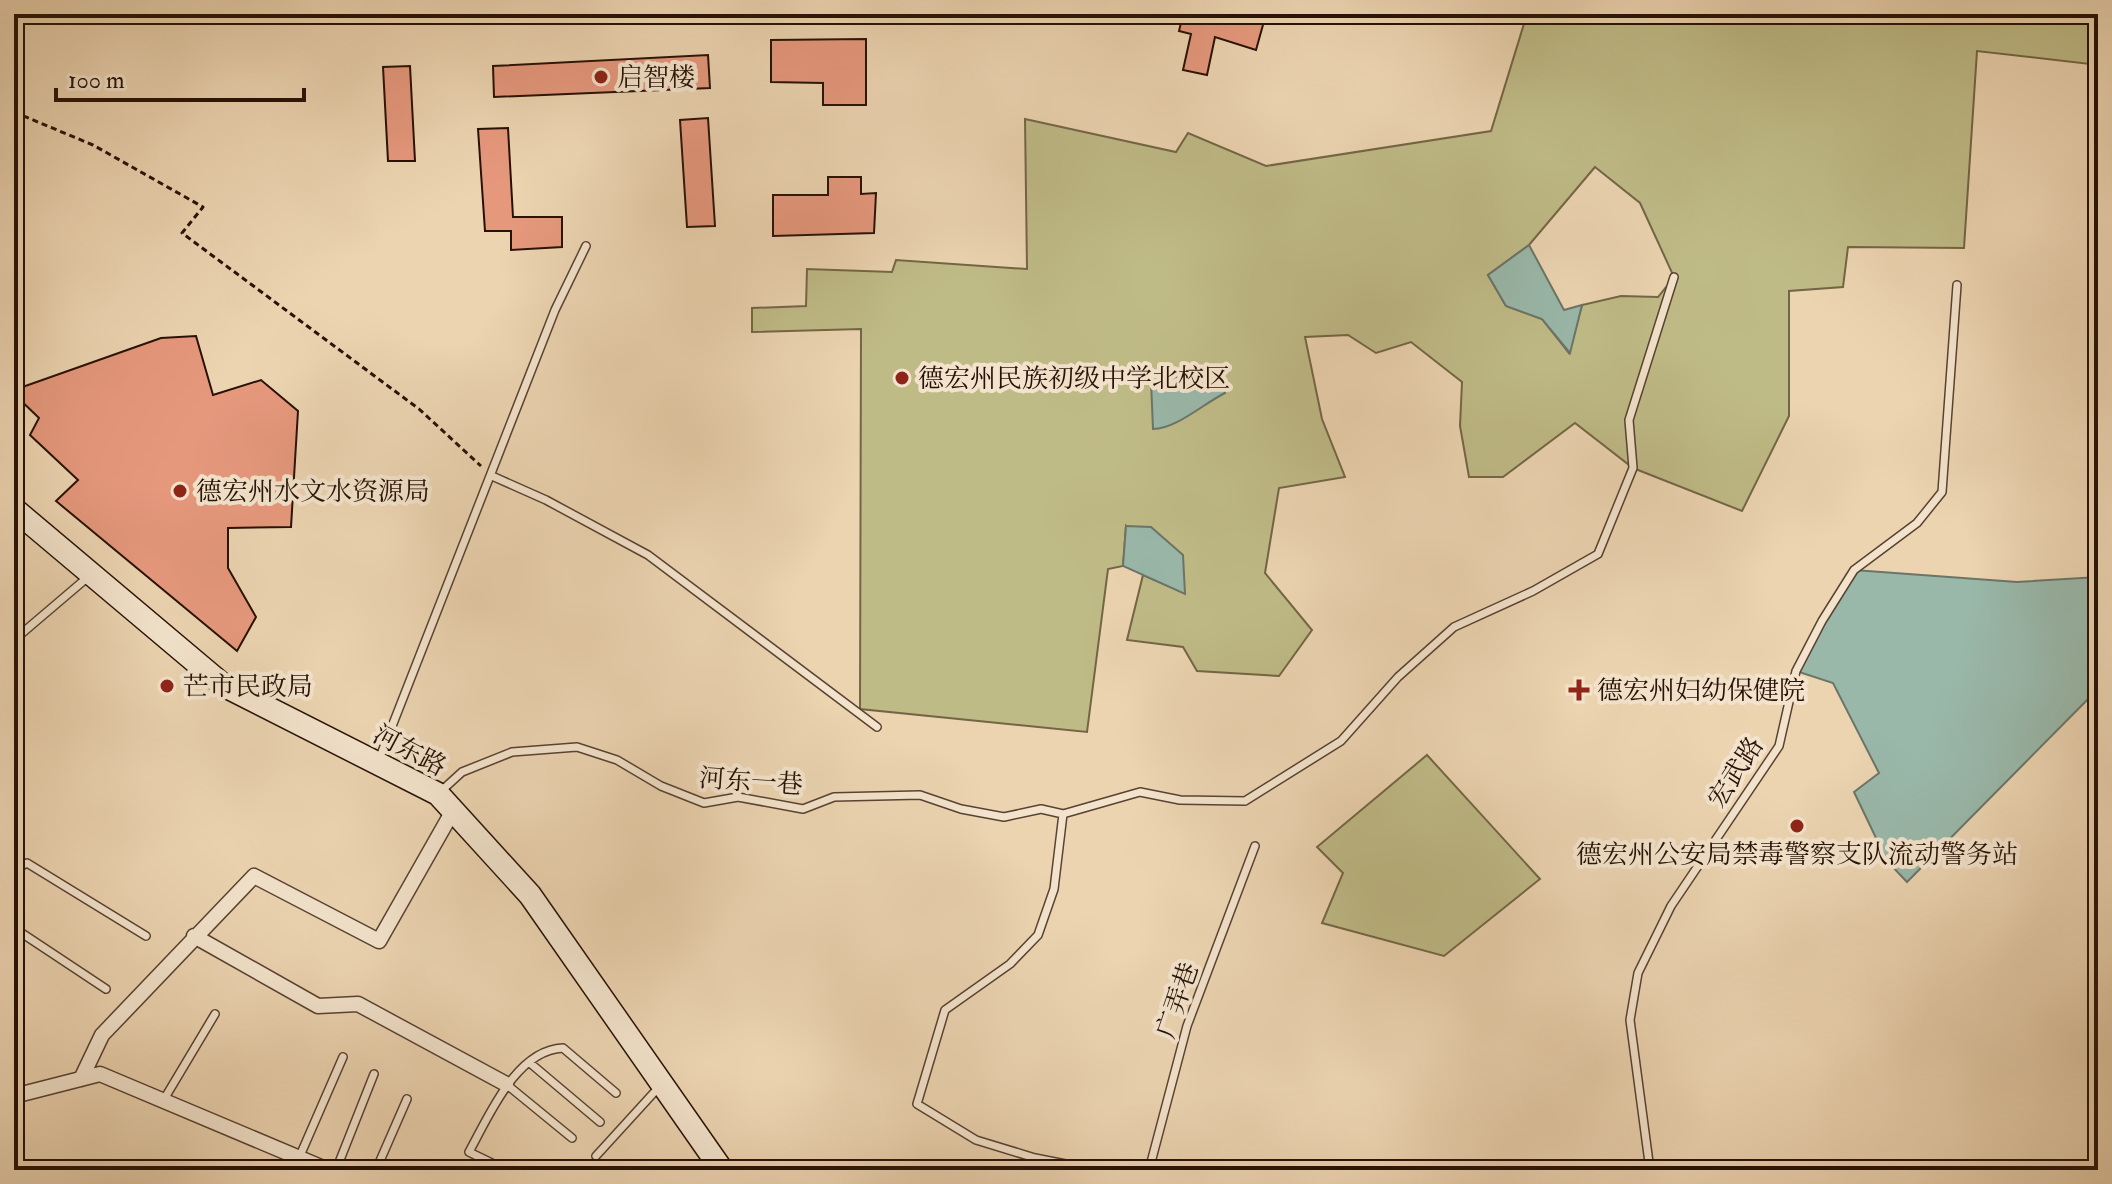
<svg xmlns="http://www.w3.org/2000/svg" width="2112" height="1184" font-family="'IM FELL Double Pica','Noto Serif SC',serif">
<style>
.green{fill:#bfbb87;stroke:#736646;stroke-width:2;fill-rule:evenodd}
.water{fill:#99b8aa;stroke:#6b7568;stroke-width:2}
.building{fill:#e6987d;stroke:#271106;stroke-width:2}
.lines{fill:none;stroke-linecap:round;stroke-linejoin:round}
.service-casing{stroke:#584231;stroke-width:10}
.minor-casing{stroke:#584231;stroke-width:17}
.secondary-casing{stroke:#271106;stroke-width:25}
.path{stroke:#271106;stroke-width:3;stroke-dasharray:6 4;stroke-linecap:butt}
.service{stroke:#f3e3cc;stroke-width:7}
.minor{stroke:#f3e3cc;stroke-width:14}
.secondary{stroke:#f3e3cc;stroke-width:22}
.poi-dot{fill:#8f2418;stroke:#f3e3cc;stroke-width:3}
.labels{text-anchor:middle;stroke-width:8;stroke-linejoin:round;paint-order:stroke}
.poi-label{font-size:26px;fill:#271106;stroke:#f3e3cc;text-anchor:start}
.street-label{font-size:26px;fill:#271106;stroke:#f3e3cc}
</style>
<rect width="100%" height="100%" fill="#ecd4b1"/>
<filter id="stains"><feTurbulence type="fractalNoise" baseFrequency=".0025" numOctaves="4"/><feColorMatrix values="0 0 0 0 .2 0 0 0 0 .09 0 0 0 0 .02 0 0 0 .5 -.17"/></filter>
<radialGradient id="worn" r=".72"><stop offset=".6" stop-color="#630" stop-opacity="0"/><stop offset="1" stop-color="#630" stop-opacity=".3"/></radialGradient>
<path class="green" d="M1527,14H2098V65L1977,51L1964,248L1848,247L1843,287L1789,291V416L1742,511L1633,468L1575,423L1503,477H1469L1460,426L1462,382L1411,342L1376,353L1348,335L1305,337L1322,419L1345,477L1279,488L1265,573L1312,630L1279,676L1197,671L1183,647L1127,640L1143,575L1185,593L1126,526L1123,566L1108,569L1087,732L860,709L861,329L752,332V308L806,306L807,269L892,272L896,260L1027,269L1025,119L1176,152L1188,133L1266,166L1491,131ZM1595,167L1640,203L1674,277L1658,297L1621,296L1582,305L1569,353L1542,319L1506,306L1488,275L1529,245Z
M1427,755L1540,879L1444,956L1322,923L1343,873L1317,847Z"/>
<path class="water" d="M1529,245L1564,310L1582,305L1570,353L1542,319L1506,306L1488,275Z
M1208,372L1223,383L1225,393C1203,404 1176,429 1153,429L1151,381Z
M1126,526L1151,527L1183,555L1185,594L1123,566Z
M1854,570L2017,582L2098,577V689L1907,882L1887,861L1854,792L1879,773L1833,683L1796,671Z"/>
<path class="building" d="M1183,14L1230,15L1266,14L1256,50L1215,37L1207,75L1183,70L1191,34L1179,31Z
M866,39V105H823V83L771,82V40Z
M708,55L710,88L494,97L493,66Z
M410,66L415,161H388L383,67Z
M708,118L715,226L687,227L680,120Z
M508,128L513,217H562V247L511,250V231H485L478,129Z
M828,177H861V194L876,193L874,233L773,236V195H828Z
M196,336L213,395L261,380L298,411L291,527L228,528V568L256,617L237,651L56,501L78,480L30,435L39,418L14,394V390L161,338Z"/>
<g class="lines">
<defs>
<path id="service" d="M492,476L546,500L648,555L877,727
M14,531L27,523
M14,640L88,577
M378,762L555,310L586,246
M439,793L462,772L512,752L577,747L617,760L661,786L704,803L738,797L803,809L834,797L920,795L961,809L1004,817L1041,809L1063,814L1140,792L1180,800L1245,801L1341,741L1398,677L1454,627L1533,591L1598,554L1633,468L1629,420L1674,277
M1063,814L1054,889L1038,935L1010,964L945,1010L917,1104L976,1140L1035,1158L1096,1170
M14,870L27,863L146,936
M14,928L106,989
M530,1063L600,1122
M506,1084L572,1138
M163,1101L215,1014
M596,1156L659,1087
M299,1158L343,1057
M336,1170L374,1074
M376,1170L407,1099
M506,1170L469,1152C489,1116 516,1050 563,1048L616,1093
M1149,1170L1187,1026L1255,846
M1650,1170L1630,1020L1638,973L1671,906L1779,746L1796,671L1822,621L1854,570L1917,523L1942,492L1957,285"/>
<path id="minor" d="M194,936L318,1006L358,1004L506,1084
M81,1079L102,1035L254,876L379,941L454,809
M14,1096L100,1074L328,1170"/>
<path id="secondary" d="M14,509L223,685L438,794L530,895L722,1170"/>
</defs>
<use href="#service" class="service-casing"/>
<use href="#minor" class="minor-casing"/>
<use href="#secondary" class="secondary-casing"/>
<path class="path" d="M14,112L93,145L203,207L182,233L419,409L481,466"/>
<use href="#service" class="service"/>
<use href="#minor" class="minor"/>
<use href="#secondary" class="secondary"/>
</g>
<g class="poi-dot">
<circle cx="601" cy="77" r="8"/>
<circle cx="902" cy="378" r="8"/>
<circle cx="180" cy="491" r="8"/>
<circle cx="167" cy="686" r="8"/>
<path d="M1575 678h8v8h8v8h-8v8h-8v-8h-8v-8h8z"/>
<circle cx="1797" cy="826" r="8"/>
</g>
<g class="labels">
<g class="poi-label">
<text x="617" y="86">启智楼</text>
<text x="918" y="387">德宏州民族初级中学北校区</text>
<text x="196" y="500">德宏州水文水资源局</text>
<text x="183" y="695">芒市民政局</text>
<text x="1597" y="699">德宏州妇幼保健院</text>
<text x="1797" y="863" text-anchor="middle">德宏州公安局禁毒警察支队流动警务站</text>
</g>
<g class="street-label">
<text transform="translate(410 750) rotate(28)" y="9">河东路</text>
<text transform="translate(1735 772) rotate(-57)" y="9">宏武路</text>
<text transform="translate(751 781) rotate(4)" y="9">河东一巷</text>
<text transform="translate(1177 1000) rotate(-71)" y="9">广弄巷</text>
</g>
</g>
<rect width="2112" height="1184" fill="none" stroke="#ecd4b1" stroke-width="48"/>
<rect x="16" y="16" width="2080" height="1152" fill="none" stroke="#271106" stroke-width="4"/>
<rect x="24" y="24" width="2064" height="1136" fill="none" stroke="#271106" stroke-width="2"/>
<path d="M56 88v12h248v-12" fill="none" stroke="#271106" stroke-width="4"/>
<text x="68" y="88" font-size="24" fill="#271106" stroke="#f3e3cc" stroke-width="6" paint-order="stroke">100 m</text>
<rect width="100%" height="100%" filter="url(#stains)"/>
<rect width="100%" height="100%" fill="url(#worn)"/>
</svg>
